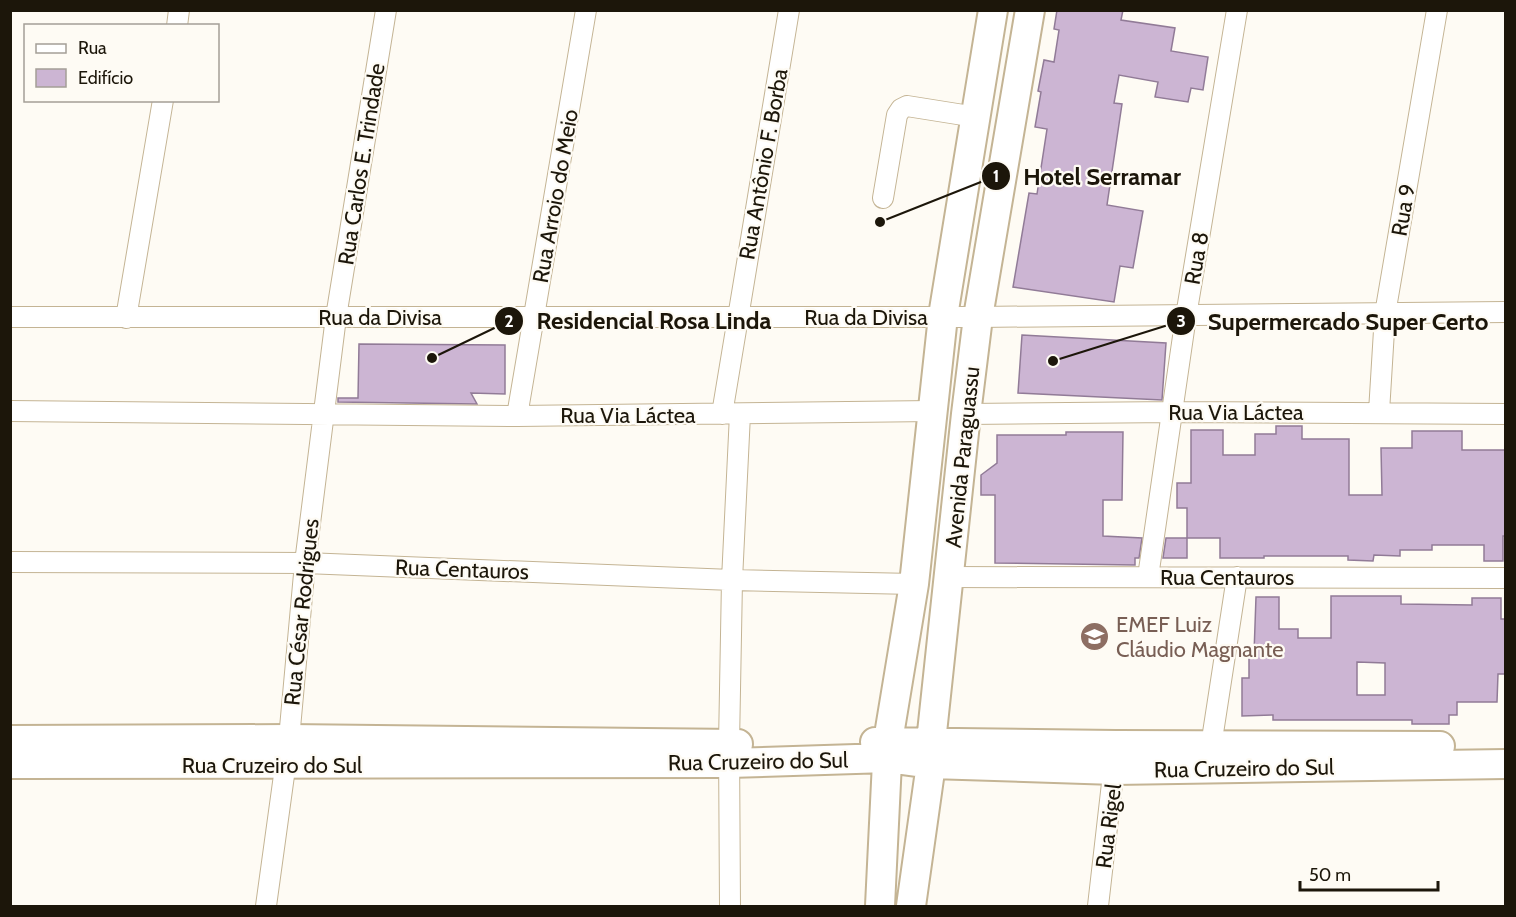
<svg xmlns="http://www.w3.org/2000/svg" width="1516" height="917" font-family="Cabin,sans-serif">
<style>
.building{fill:#ccb5d3;stroke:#917b97;stroke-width:1.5;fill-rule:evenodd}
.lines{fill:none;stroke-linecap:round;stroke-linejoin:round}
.street-casing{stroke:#c4b494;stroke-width:22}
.secondary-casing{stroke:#c4b494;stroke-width:32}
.street{stroke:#fff;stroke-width:20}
.secondary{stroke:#fff;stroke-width:28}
.labels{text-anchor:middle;stroke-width:4.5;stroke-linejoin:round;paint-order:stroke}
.street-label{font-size:22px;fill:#1c160a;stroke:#fefbf4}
.education-label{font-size:22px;fill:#785e54;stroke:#fefbf4;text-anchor:start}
.leader{fill:none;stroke:#1c160a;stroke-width:2}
.callout-dot{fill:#1c160a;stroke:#fefbf4;stroke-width:2}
.mark-label{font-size:18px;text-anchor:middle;font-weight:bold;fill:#fff}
.callout-label{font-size:24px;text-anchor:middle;font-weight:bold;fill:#1c160a;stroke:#fefbf4;stroke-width:4.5;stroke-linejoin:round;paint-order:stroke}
</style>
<rect width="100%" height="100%" fill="#fefbf4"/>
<path class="building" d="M1057,10H1123L1121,20L1175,28L1171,51L1208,57L1203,90L1191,88L1188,102L1155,97L1158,82L1119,75L1114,103L1122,104L1107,205L1143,211L1133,268L1120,266L1114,302L1013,287L1029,193L1037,194L1047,129L1035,127L1041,92L1038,91L1044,60L1054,62L1059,30L1054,29Z
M1022,335L1166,343L1162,400L1018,393Z
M359,344L505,345V394L471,393L477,404L338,402V398H358Z
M1276,426H1302V439H1349V495H1382L1381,448H1412V431H1462V450H1506V536H1503V561H1484V545H1432V550H1400V556L1374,555L1373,561L1348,560V556H1264V558H1220V538H1187V508H1177V483H1191V430H1223V455H1255V434H1276Z
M1066,432H1123L1122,500H1103V536L1142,538L1139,558H1135V565L995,563V495H981V475L997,463V435H1066Z
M1166,538H1187V558H1163Z
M1331,596H1401V604L1472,605V598H1501V619H1506V674H1498L1497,702H1457V715H1449V724H1412V720H1273V715L1242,716V678H1249V654H1254L1256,597H1279V629H1298V638H1331ZM1357,662L1385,663V695H1357Z"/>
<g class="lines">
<defs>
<path id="street" d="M177,26L179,10
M883,198L897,115L901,109L907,106L976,117
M10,317H978L1506,312
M126,318L163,100
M10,411L517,416L933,411
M1379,412L1385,314L1437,10
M722,414L789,10
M966,414L1172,412L1506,414
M517,416L586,10
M10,562L305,563L732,580L914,584
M948,577L1506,578
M1148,577L1186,316L1237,10
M1211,746L1237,577
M266,906L289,739L305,563L336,317L386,10
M730,906L729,744L732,580L740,414
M1098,906L1115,757"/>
<path id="secondary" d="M10,740L289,739L738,744
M875,742L1116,745L1440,746
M10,764L729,763L887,758L931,764L1115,770L1506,764
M880,906L888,741L914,584L943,316L993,10
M911,906L931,764V742L966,414L978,317L1030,10"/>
</defs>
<use href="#street" class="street-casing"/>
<use href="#secondary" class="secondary-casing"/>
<use href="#street" class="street"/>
<use href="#secondary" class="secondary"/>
</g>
<defs>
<symbol id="school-disc" viewBox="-11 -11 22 22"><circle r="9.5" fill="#8d6e63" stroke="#fefbf4"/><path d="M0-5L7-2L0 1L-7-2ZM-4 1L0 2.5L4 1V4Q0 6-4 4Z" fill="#fff"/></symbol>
</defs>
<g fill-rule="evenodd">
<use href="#school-disc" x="1078" y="620" width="33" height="33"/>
</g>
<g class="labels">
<g class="street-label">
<text transform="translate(361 164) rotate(-81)" y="8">Rua Carlos E. Trindade</text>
<text transform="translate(763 164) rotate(-80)" y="8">Rua Antônio F. Borba</text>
<text transform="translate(555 196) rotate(-80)" y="8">Rua Arroio do Meio</text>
<text transform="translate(1403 210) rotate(-80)" y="8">Rua 9</text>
<text transform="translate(1196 258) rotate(-80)" y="8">Rua 8</text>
<text x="380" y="325">Rua da Divisa</text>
<text x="866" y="325">Rua da Divisa</text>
<text x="1236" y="420">Rua Via Láctea</text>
<text x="628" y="423">Rua Via Láctea</text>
<text transform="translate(962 457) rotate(-84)" y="8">Avenida Paraguassu</text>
<text transform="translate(462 569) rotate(2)" y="8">Rua Centauros</text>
<text x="1227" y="585">Rua Centauros</text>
<text transform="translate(301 612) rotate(-84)" y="8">Rua César Rodrigues</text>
<text transform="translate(758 761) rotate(-1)" y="8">Rua Cruzeiro do Sul</text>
<text x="272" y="773">Rua Cruzeiro do Sul</text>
<text transform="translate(1244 768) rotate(-1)" y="8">Rua Cruzeiro do Sul</text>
<text transform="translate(1108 826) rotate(-83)" y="8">Rua Rigel</text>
</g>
<g class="education-label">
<text x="1116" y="632">EMEF Luiz<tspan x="1116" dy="25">Cláudio Magnante</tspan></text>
</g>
</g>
<path class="leader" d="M880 222L996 176M432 358L509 321M1053 361L1181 321"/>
<g class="callout-dot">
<circle cx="880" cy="222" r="6"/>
<circle cx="432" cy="358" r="6"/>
<circle cx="1053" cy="361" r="6"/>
<circle cx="996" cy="176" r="15"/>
<circle cx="509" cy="321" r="15"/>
<circle cx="1181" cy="321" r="15"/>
</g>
<g class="mark-label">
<text x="996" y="182">1</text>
<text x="509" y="327">2</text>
<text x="1181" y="327">3</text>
</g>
<g class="callout-label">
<text x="1102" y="185">Hotel Serramar</text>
<text x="654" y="329">Residencial Rosa Linda</text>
<text x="1348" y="330">Supermercado Super Certo</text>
</g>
<rect width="1516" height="917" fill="none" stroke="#1c160a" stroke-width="24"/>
<rect x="24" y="24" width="195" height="78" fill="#fefbf4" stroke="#a49f96" stroke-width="1.5"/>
<rect x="36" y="44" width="30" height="9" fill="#ffffff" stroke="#a49f96" stroke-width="1.5"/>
<text x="78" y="54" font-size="18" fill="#1c160a">Rua</text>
<rect x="36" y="69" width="30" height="18" fill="#ccb5d3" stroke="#a49f96" stroke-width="1.5"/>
<text x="78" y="84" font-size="18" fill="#1c160a">Edifício</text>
<path d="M1300 881v9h138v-9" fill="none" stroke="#1c160a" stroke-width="3"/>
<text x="1309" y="881" font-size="18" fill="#1c160a" stroke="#fefbf4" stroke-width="4.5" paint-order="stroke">50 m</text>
</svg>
